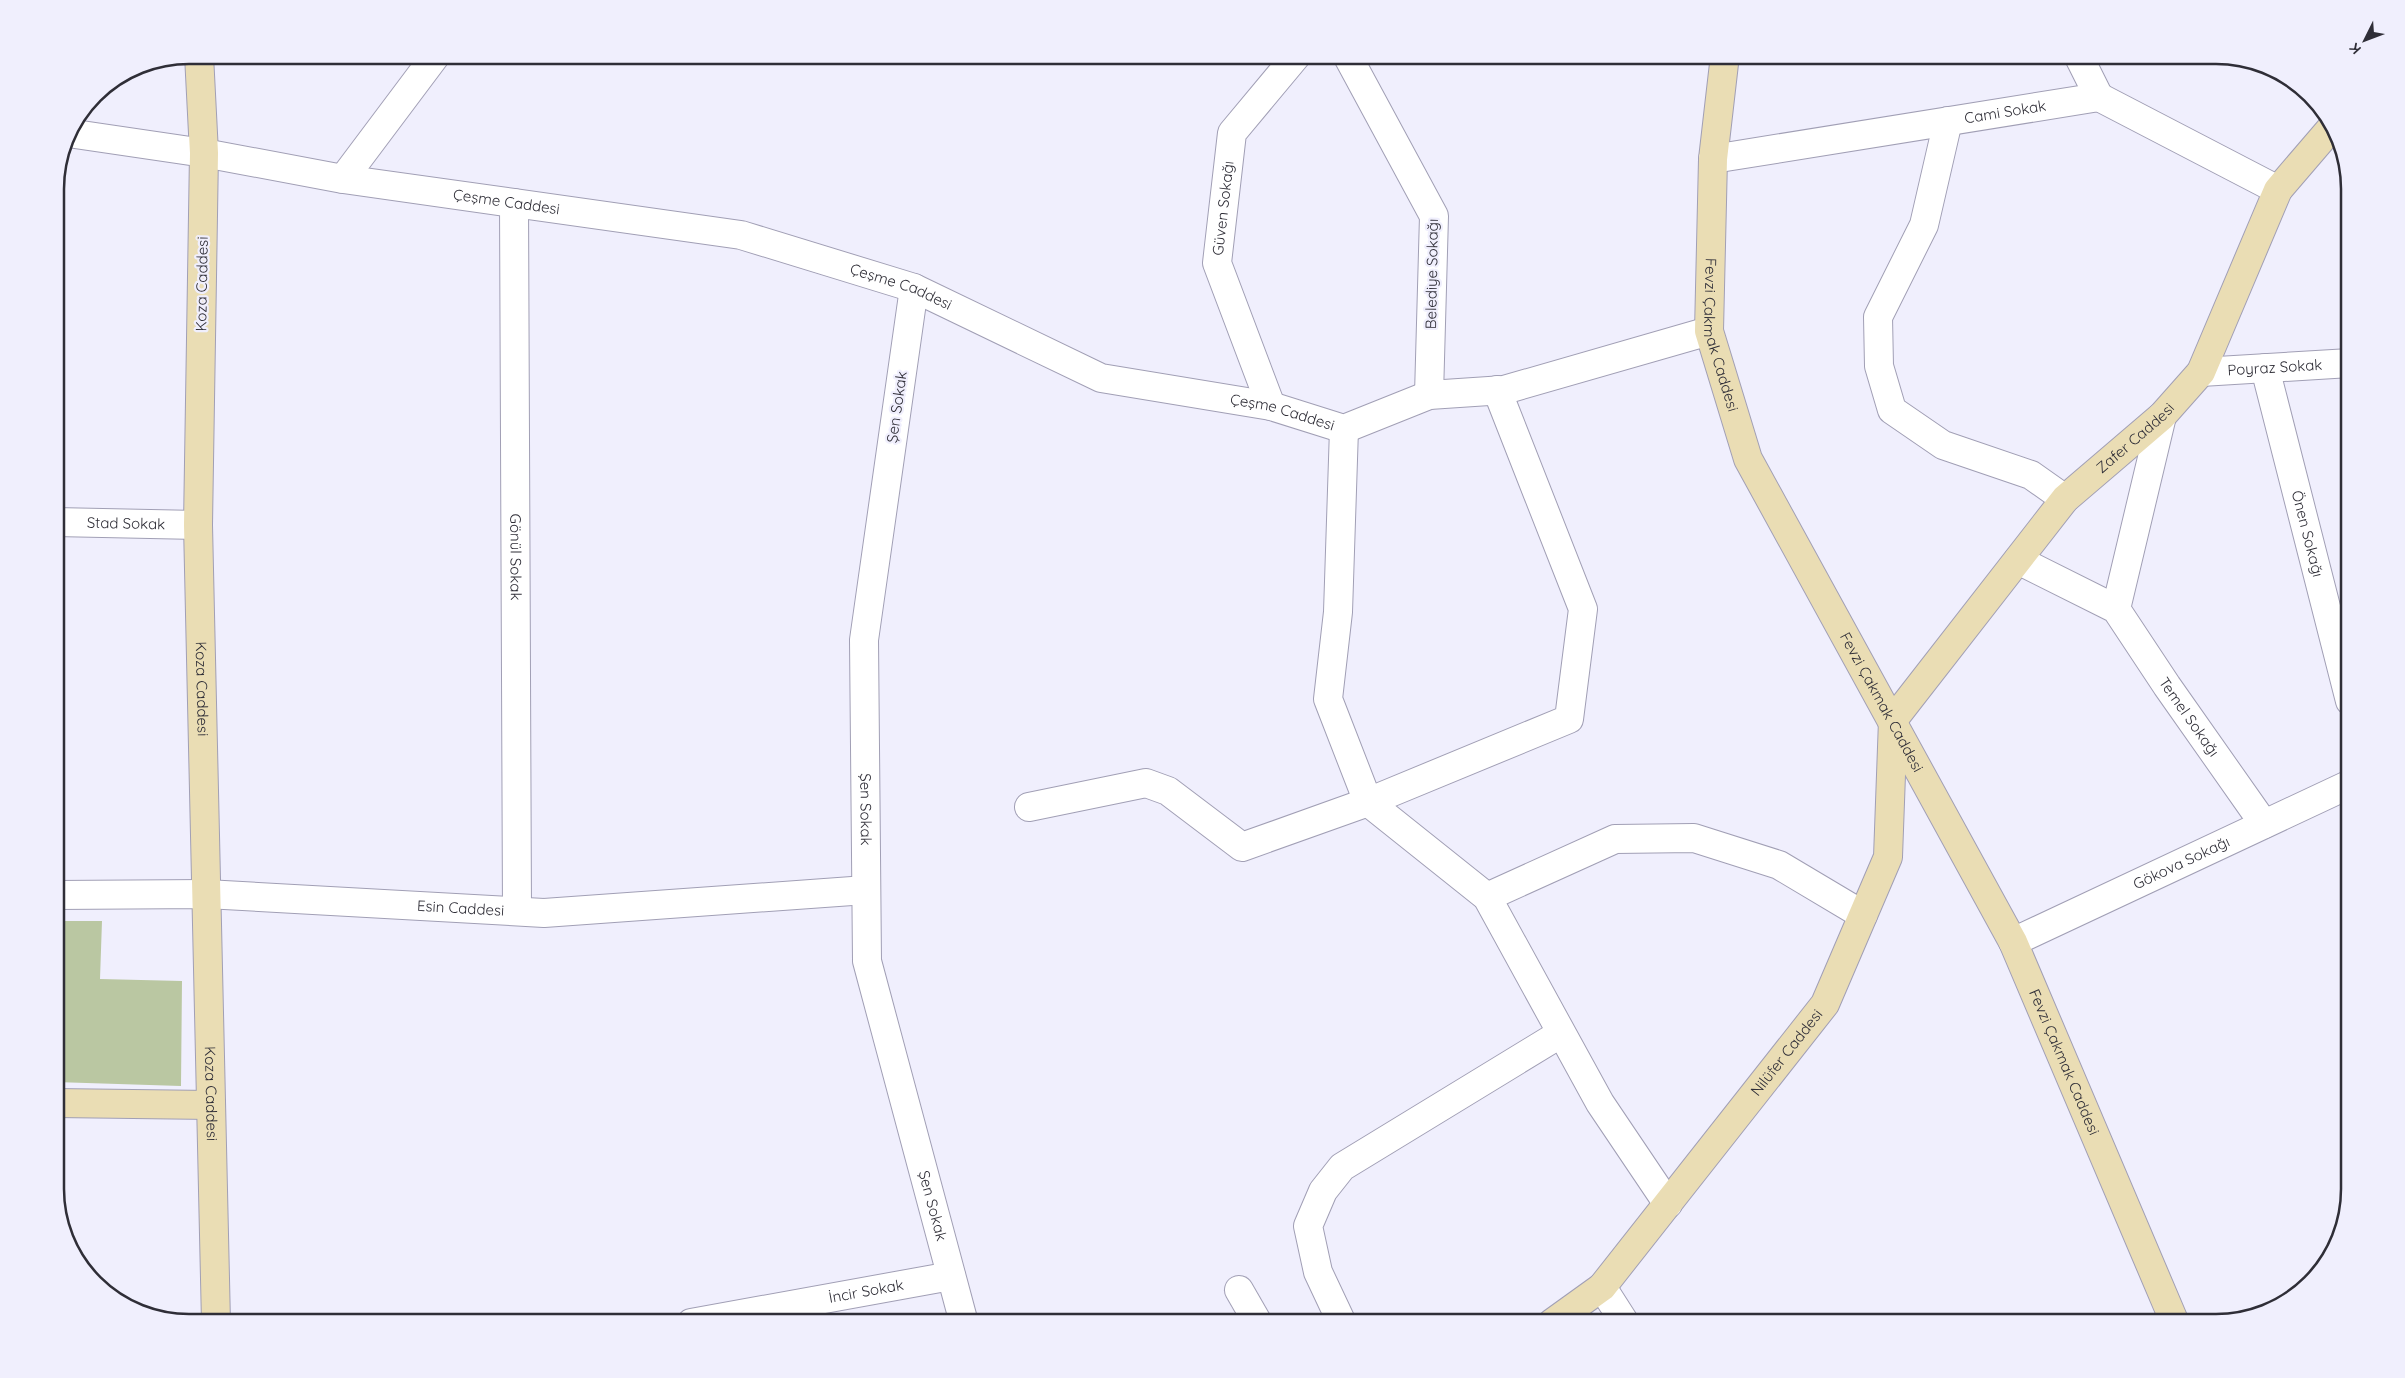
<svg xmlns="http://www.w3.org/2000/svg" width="2405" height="1378" font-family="Quicksand,sans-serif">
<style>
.park{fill:#bac7a2}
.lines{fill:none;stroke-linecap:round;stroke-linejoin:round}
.street-casing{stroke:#a19fb5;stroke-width:30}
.secondary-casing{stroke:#a19fb5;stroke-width:30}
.street{stroke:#fff;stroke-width:28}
.secondary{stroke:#eaddb4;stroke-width:28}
.labels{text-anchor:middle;stroke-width:4.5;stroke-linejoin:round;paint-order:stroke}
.street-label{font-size:15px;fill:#2f2e37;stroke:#f0effd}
.rim{fill:none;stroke:#2f2e37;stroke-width:2.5}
</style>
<rect width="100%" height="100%" fill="#f0effd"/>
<path class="park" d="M55,921H102L100,979L182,981L181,1086L55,1082Z"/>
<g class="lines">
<defs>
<g id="street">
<path d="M1347,55L1434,216L1429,395"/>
<path d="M2078,55L2099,97"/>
<path d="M1948,121L1924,225L1878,317L1879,366L1892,410L1943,445L2031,475L2065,499"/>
<path id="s1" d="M68,133L204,153L343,179L741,235L914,288L1101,378L1271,406L1344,429L1429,395L1504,390L1709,331"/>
<path id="s2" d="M1713,159L2099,97L2278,190"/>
<path d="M343,179L436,55"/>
<path id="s3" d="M514,203L517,911"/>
<path id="s4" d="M914,288L864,640L867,961L964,1323"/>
<path id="s5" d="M2265,368L2350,701"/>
<path id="s6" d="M2201,372L2350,363"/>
<path id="s7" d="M1271,406L1217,263L1232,133L1297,55"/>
<path d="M1344,429L1338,612L1328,699L1368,802L1487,897L1600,1103L1668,1204"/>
<path id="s8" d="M55,522L198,525"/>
<path id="s9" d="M2018,560L2116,609L2167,686L2264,824"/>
<path d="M2116,609L2162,416"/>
<path d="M1029,807L1146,783L1168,791L1242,847L1368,802L1569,719L1583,609L1497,390"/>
<path id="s10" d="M55,895L206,894L544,913L866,890"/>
<path d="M1487,897L1615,839L1694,838L1779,865L1863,915"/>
<path id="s11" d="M2013,942L2350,784"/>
<path d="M1602,1287L1625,1323"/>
<path d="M1239,1290L1258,1323"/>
<path id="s12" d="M691,1323L951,1276"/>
<path d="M1342,1323L1318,1272L1308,1226L1323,1191L1342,1167L1560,1034"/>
</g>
<g id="secondary">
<path id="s13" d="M199,55L204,153L198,525L216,1323"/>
<path id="s14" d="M1725,55L1713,159L1709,331L1748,459L2013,942L2175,1323"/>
<path d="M55,1103L211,1105"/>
<path id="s15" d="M1552,1323L1602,1287L1825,1004L1888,857L1893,720L2065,499L2162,416L2201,372L2278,190L2332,127"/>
</g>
</defs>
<use href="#street" class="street-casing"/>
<use href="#secondary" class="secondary-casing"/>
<use href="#street" class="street"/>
<use href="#secondary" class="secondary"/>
</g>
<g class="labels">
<g class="street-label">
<text dy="5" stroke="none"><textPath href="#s2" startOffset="296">Cami Sokak</textPath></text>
<text dy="5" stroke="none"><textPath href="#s1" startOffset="444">Çeşme Caddesi</textPath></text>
<text dy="5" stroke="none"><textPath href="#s7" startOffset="208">Güven Sokağı</textPath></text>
<text transform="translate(1432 274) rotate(-89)" y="5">Belediye Sokağı</text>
<text transform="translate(202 284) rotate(-89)" y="5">Koza Caddesi</text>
<text dy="5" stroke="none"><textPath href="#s1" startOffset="849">Çeşme Caddesi</textPath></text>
<text dy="5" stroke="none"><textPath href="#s14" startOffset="282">Fevzi Çakmak Caddesi</textPath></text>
<text dy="5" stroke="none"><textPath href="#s6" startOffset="74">Poyraz Sokak</textPath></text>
<text transform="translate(897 407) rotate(-82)" y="5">Şen Sokak</text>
<text dy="5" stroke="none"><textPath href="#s1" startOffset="1254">Çeşme Caddesi</textPath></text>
<text dy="5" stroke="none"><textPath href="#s15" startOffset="1092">Zafer Caddesi</textPath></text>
<text dy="5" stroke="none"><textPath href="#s8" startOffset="71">Stad Sokak</textPath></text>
<text dy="5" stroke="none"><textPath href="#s5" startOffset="171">Önen Sokağı</textPath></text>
<text dy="5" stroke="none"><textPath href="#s3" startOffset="354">Gönül Sokak</textPath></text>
<text dy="5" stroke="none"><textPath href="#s13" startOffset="634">Koza Caddesi</textPath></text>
<text dy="5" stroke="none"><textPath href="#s14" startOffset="688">Fevzi Çakmak Caddesi</textPath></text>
<text dy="5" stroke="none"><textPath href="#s9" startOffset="240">Temel Sokağı</textPath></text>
<text dy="5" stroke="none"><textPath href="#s4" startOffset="525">Şen Sokak</textPath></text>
<text dy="5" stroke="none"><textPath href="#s11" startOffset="186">Gökova Sokağı</textPath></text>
<text dy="5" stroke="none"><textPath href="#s10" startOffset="406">Esin Caddesi</textPath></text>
<text dy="5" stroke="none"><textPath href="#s15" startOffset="360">Nilüfer Caddesi</textPath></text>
<text dy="5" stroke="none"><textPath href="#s14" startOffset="1092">Fevzi Çakmak Caddesi</textPath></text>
<text dy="5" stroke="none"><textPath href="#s13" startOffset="1039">Koza Caddesi</textPath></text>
<text dy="5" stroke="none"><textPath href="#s4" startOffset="930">Şen Sokak</textPath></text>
<text dy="5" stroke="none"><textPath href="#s12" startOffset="178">İncir Sokak</textPath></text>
</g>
</g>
<path d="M0 0H2405V1378H0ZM189 64H2216A125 125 0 0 1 2341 189V1189A125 125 0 0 1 2216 1314H189A125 125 0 0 1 64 1189V189A125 125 0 0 1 189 64Z" fill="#f0effd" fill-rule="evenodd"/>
<path class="rim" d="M189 64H2216A125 125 0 0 1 2341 189V1189A125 125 0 0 1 2216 1314H189A125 125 0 0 1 64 1189V189A125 125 0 0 1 189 64Z"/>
<g transform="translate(2365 40) rotate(228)" stroke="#f0effd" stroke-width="4" paint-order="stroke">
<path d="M0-4L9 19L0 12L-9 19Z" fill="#2f2e37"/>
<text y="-8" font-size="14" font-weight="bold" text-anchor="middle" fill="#2f2e37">K</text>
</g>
</svg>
